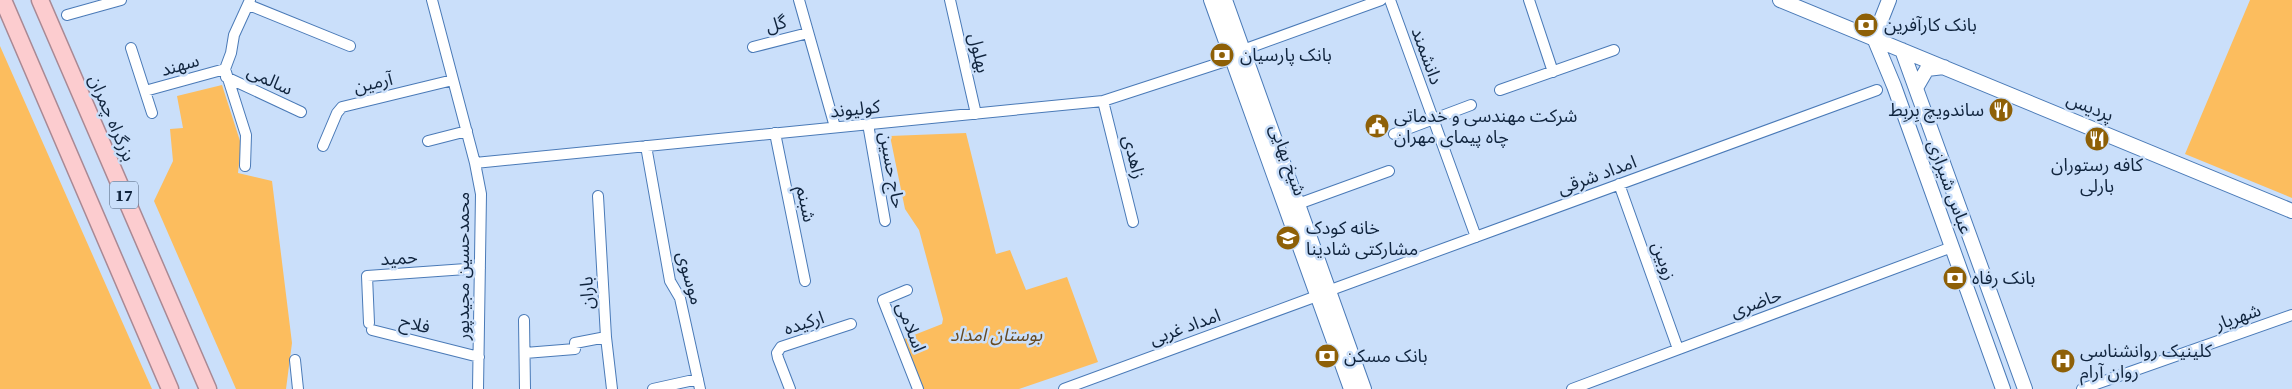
<svg xmlns="http://www.w3.org/2000/svg" width="2292" height="389" font-family="'Source Serif 4','Noto Sans Arabic',serif">
<style>
.green{fill:#fcbd5e}
.lines{fill:none;stroke-linecap:round;stroke-linejoin:round}
.minor-casing{stroke:#4a7ab7;stroke-width:12}
.secondary-casing{stroke:#4a7ab7;stroke-width:16}
.trunk-casing{stroke:#a98994;stroke-width:19}
.minor{stroke:#fff;stroke-width:10}
.secondary{stroke:#fff;stroke-width:14}
.trunk{stroke:#fccccf;stroke-width:16}
.labels{text-anchor:middle;stroke-width:5;stroke-linejoin:round;paint-order:stroke}
.shield{fill:#cadffa;stroke:#485c76;stroke-width:1}
.shield-label{font-size:16px;font-weight:bold;fill:#10243d}
.street-label{font-size:18px;fill:#10243d;stroke:#cadffa}
.poi-label{font-size:18px;fill:#10243d;stroke:#cadffa;text-anchor:start}
.park-label{font-size:18px;font-style:italic;fill:#664a22;stroke:#cadffa}
</style>
<rect width="100%" height="100%" fill="#cadffa"/>
<path class="green" d="M2250,0H2292V198L2185,154Z
M0,46L152,389H0Z
M222,85L241,144L238,173L272,181L292,343L286,389H236L154,201L173,161L170,129L183,128L177,96Z
M966,133L996,254L1010,250L1026,290L1067,277L1098,362L1019,389H923L904,339L942,324L943,319L919,230L905,209L890,136Z"/>
<g class="lines">
<defs>
<path id="minor" d="M432,0L475,163L481,194L478,389
M799,0L835,127
M950,0L976,114
M1390,0L1476,237
M1529,0L1553,72
M249,5L350,46
M67,15L121,0
M753,47L808,33
M131,48L152,113
M1243,50L1381,0
M226,77L301,112
M1500,90L1614,50
M145,91L225,69
M1103,101L1133,222
M868,124L885,221
M775,133L805,281
M1394,134L1471,105
M428,141L467,131
M323,146L337,113L342,107L453,80
M646,146L670,281L680,298L700,389
M475,163L1103,101L1232,59
M245,166L246,135L225,69L231,53L234,35L250,0
M1619,184L1678,349
M598,196L606,337L612,389
M1298,204L1389,171
M907,290L883,300L918,389
M1328,291L1877,90
M524,320L525,389
M369,323L367,276L480,268
M372,330L479,357
M525,353L575,349V343L606,337
M295,360L298,389
M653,389L698,379
M790,389L778,358L777,353L781,347L851,324
M1064,389L1317,296
M1572,389L1952,247
M2082,389L2292,315"/>
<path id="secondary" d="M1211,0L1351,389
M1225,0L1364,389
M1780,0L2292,211
M1889,0L1874,38L1894,86L2003,389
M1902,50L2025,389
M1916,88L1927,69L1944,67"/>
<path id="trunk" d="M3,0L170,389
M40,0L208,389"/>
</defs>
<use href="#minor" class="minor-casing"/>
<use href="#secondary" class="secondary-casing"/>
<use href="#trunk" class="trunk-casing"/>
<use href="#minor" class="minor"/>
<use href="#secondary" class="secondary"/>
<use href="#trunk" class="trunk"/>
</g>
<defs>
<symbol id="bank-disc" viewBox="-11 -11 22 22"><circle r="9.5" fill="#8e6007" stroke="#cadffa"/><path d="M-6-4H6V4H-6ZM0-2.3a2.3 2.3 0 1 0 0 4.6a2.3 2.3 0 1 0 0-4.6Z" fill="#fff"/></symbol>
<symbol id="restaurant-disc" viewBox="-11 -11 22 22"><circle r="9.5" fill="#8e6007" stroke="#cadffa"/><path d="M-5-6h1v4h1v-4h1v4h1v-4h1v5L-1.5 .5V6h-2V.5L-5-1ZM5-6V6H3V1.5H1.5Q1.5-4 5-6Z" fill="#fff"/></symbol>
<symbol id="civic-disc" viewBox="-11 -11 22 22"><circle r="9.5" fill="#8e6007" stroke="#cadffa"/><path d="M-.6-6.5H3V-4.5H.6V-3L4-1V1h2V6H-6V1h2V-1L-.6-3ZM-1.2 2.5V6h2.4V2.5Z" fill="#fff"/></symbol>
<symbol id="school-disc" viewBox="-11 -11 22 22"><circle r="9.5" fill="#8e6007" stroke="#cadffa"/><path d="M0-5L7-2L0 1L-7-2ZM-4 1L0 2.5L4 1V4Q0 6-4 4Z" fill="#fff"/></symbol>
<symbol id="hospital-disc" viewBox="-11 -11 22 22"><circle r="9.5" fill="#8e6007" stroke="#cadffa"/><path d="M-5-5h3v3.5h4V-5h3V5h-3V1.5h-4V5h-3Z" fill="#fff"/></symbol>
</defs>
<g fill-rule="evenodd">
<use href="#bank-disc" x="1852" y="11" width="28" height="28"/>
<use href="#bank-disc" x="1208" y="41" width="28" height="28"/>
<use href="#restaurant-disc" x="1987" y="96" width="28" height="28"/>
<use href="#civic-disc" x="1363" y="112" width="28" height="28"/>
<use href="#restaurant-disc" x="2083" y="125" width="28" height="28"/>
<use href="#school-disc" x="1274" y="224" width="28" height="28"/>
<use href="#bank-disc" x="1941" y="264" width="28" height="28"/>
<use href="#bank-disc" x="1313" y="342" width="28" height="28"/>
<use href="#hospital-disc" x="2049" y="347" width="28" height="28"/>
</g>
<g class="labels">
<rect class="shield" x="110" y="181.5" width="28" height="27" rx="4"/>
<g class="shield-label">
<text x="124" y="201">17</text>
</g>
<g class="street-label">
<text transform="translate(776 24) rotate(-15)" y="6">گل</text>
<text transform="translate(979 53) rotate(77)" y="6">بهلول</text>
<text transform="translate(1427 56) rotate(70)" y="6">دانشمند</text>
<text transform="translate(180 65) rotate(-16)" y="6">سهند</text>
<text transform="translate(270 80) rotate(25)" y="6">سالمی</text>
<text transform="translate(373 83) rotate(-13)" y="6">آرمین</text>
<text transform="translate(2090 107) rotate(22)" y="6">پردیس</text>
<text transform="translate(855 109) rotate(-6)" y="6">کولیوند</text>
<text transform="translate(112 118) rotate(67)" y="6">بزرگراه چمران</text>
<text transform="translate(1134 157) rotate(76)" y="6">زاهدی</text>
<text transform="translate(1288 160) rotate(70)" y="6">شیخ بهایی</text>
<text transform="translate(892 170) rotate(80)" y="6">حاج حسین</text>
<text transform="translate(1597 175) rotate(-20)" y="6">امداد شرقی</text>
<text transform="translate(1950 187) rotate(70)" y="6">عباس شیرازی</text>
<text transform="translate(806 204) rotate(78)" y="6">شبنم</text>
<text transform="translate(399 258) rotate(-4)" y="6">حمید</text>
<text transform="translate(1664 261) rotate(70)" y="6">زوبین</text>
<text transform="translate(463 266) rotate(-90)" y="6">محمدحسین مجیدپور</text>
<text transform="translate(690 278) rotate(74)" y="6">موسوی</text>
<text transform="translate(587 293) rotate(-93)" y="6">باران</text>
<text transform="translate(1756 303) rotate(-20)" y="6">حاضری</text>
<text transform="translate(2238 317) rotate(-19)" y="6">شهریار</text>
<text transform="translate(804 323) rotate(-18)" y="6">ارکیده</text>
<text transform="translate(415 324) rotate(14)" y="6">فلاح</text>
<text transform="translate(911 327) rotate(69)" y="6">اسلامی</text>
<text transform="translate(1185 327) rotate(-20)" y="6">امداد غربی</text>
</g>
<g class="poi-label">
<text x="1884" y="31">بانک کارآفرین</text>
<text x="1240" y="61">بانک پارسیان</text>
<text x="1984" y="116" text-anchor="end">ساندویچ بِربِط</text>
<text x="1394" y="122">شرکت مهندسی و خدماتی<tspan x="1394" dy="21">چاه پیمای مهران</tspan></text>
<text x="2097" y="171" text-anchor="middle">کافه رستوران<tspan x="2097" dy="21">بارلی</tspan></text>
<text x="1306" y="234">خانه کودک<tspan x="1306" dy="21">مشارکتی شادینا</tspan></text>
<text x="1972" y="284">بانک رفاه</text>
<text x="2080" y="357">کلینیک روانشناسی<tspan x="2080" dy="21">روان آرام</tspan></text>
<text x="1344" y="362">بانک مسکن</text>
</g>
<g class="park-label">
<text x="996" y="341">بوستان امداد</text>
</g>
</g>
</svg>
